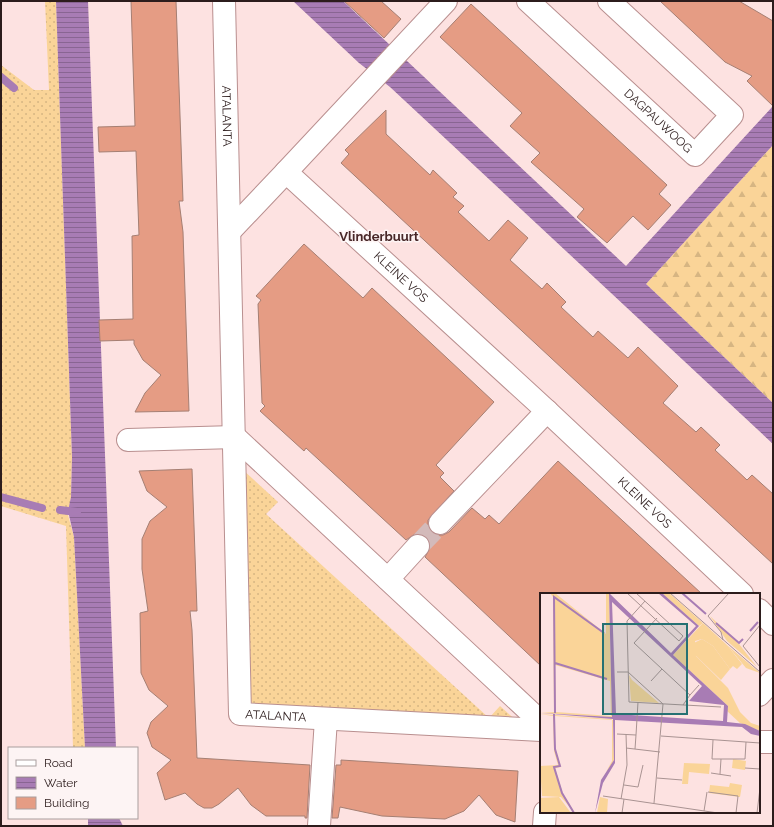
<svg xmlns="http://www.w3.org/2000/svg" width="774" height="827" font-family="Raleway,sans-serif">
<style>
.grass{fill:url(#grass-dots)}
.forest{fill:url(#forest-firs)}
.water{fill:url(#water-rules)}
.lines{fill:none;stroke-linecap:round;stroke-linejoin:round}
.stream{stroke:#a87cb4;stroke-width:8}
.building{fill:#e59c84;stroke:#a57f73}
.minor-tunnel{stroke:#d3baba;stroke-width:22;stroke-dasharray:22 11;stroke-linecap:butt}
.minor-casing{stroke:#b98f8f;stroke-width:24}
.minor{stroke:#fff;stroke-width:22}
.labels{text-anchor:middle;stroke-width:3;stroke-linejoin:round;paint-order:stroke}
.street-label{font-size:12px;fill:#2c1c1c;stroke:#fdf4f4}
.neighbourhood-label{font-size:13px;font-weight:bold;fill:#482728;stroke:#fdf4f4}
.inset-river{fill:none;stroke:#a87cb4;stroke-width:2}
.inset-road{fill:none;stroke:#a99392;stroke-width:1}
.view{fill:#267173;fill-opacity:0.15;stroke:#267173;stroke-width:2}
.inset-edge{fill:none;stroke:#2c1c1c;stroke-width:2}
</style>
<defs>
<pattern id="grass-dots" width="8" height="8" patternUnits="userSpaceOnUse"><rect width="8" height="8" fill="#fad498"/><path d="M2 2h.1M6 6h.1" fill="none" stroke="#d6b582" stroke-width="1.8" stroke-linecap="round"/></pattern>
<pattern id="forest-firs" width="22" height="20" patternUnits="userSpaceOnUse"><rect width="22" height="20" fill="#fad498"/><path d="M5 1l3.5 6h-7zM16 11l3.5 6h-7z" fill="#d6b582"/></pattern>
<pattern id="water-rules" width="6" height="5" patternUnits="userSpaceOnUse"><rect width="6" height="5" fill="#a87cb4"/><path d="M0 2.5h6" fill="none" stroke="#896592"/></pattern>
</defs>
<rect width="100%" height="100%" fill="#fde2e1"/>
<path class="grass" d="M45,1H56L72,457L71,497L68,515L74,537L85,748H73L66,526L1,506V65L34,90H49Z
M242,469L278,502L266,514L489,718L500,706L519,723L257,709L248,698Z"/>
<path class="forest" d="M773,145V403L646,284Z"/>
<path class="water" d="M56,1H88L116,748H85L74,537L68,511L71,497L72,457Z
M293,1H343L626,266L773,106V145L646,284L773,403V444L390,87L359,63Z
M88,818H119L123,826H88Z"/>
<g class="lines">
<path class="stream" d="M1,77L14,88
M1,497L42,508
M60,510L77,512"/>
</g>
<path class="building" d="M131,1H176L183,201H179L183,232L189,411L135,412L145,393L161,375L143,360L134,344V340L100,341L99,320L133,319L132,236L139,235L136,151L99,152L98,127L135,126Z
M344,1H381L401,19L384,38Z
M660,1H739L773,21V106L747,81L752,76L725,62Z
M471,4L667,185L659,194L671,205L648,230L633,216L607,243L577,217L584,209L531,162L540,153L510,126L522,113L440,37Z
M386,110V134L430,175L433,170L457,193L453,197L464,206L458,212L489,241L508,220L528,238L510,260L542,289L547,283L566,302L561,307L593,337L598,331L628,358L638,347L678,386L663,403L696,432L701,427L720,445L715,450L747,480L752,475L773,494V564L341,163L349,154L345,150Z
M304,244L363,298L372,288L494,402L436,465L444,473L440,477L454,491L428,520V526L432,532L437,535H443L449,532L472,508L485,519L489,515L499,524L558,461L702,594H541V666L425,557L430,548V542L426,537L420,534H415L406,540L306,448L304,451L260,411L265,406L262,403L258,304L261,300L256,296Z
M192,469L197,611H190L192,630L197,758L310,765L307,818H305V816H266L251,805L238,788L219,804L212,808H204L197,804L185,793L165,800L157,773L171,760L152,747L147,733L151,722L168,706L149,690L141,673L140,613L148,611L142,569V539L150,521L167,507L147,491L139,471Z
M341,760L518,771L515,822L496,815L479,795L464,811L445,819L382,816L340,807L338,818H332L336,765H341Z"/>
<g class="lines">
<path class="minor-tunnel" d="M418,546L440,523"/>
<defs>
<g id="minor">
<path id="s1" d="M224,1L240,714L541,730"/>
<path id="s2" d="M446,1L286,172L547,411L742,594"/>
<path id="s3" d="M528,1L695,155L732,115L609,1"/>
<path d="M230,231L286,172"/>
<path d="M128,440L235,437L541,722"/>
<path d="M440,523L547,411"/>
<path d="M388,579L418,546"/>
<path d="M759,610L773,624"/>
<path d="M759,695L773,680"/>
<path d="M759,742H773"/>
<path d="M319,826L326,719"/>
<path d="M544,826L545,812"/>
</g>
</defs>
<use href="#minor" class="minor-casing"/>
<use href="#minor" class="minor"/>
</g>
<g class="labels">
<g class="street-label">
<text dy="4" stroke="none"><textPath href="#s1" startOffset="115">ATALANTA</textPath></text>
<text dy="4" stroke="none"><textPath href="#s3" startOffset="177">DAGPAUWOOG</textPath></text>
<text dy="4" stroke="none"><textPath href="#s2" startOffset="390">KLEINE VOS</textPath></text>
<text dy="4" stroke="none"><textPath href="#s2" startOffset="722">KLEINE VOS</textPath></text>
<text dy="4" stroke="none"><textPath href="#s1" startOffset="749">ATALANTA</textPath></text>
</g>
<g class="neighbourhood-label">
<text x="379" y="241">Vlinderbuurt</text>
</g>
</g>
<g transform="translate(540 593)">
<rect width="220" height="220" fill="#fde2e1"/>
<path d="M10,0H15L66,41V0H69L72,124L0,120L14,119L13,4ZM15,72L70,88L71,123L16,119ZM122,0H129L163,30L159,33ZM170,23L199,51L217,74L187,48ZM187,52L220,80L206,75ZM89,82L92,87L119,110L91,108ZM0,121L71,126L73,127L74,167L72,171L66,179L72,168V127L15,123V156L21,174L15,175L23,201L35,220L21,204L2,203L0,173L18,172L14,158L13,123ZM193,166L206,168L205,177L192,175ZM144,170L170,171L169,181L149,179L148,191H142ZM190,190L202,192L200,204L169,200L170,192L189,194ZM19,204L31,220H0V205ZM60,204L68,206L67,220H57Z" fill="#fad498" fill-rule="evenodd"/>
<path d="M163,30L187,52L202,71L197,76L193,73L190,76L173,53L162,46L155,48L156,63L188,95L200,119L211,130L220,133V138L200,130L187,118L188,113L133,62Z" fill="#fad498"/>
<path d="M162,46L173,53L190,76L181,87L152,59V51Z" fill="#fad498"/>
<path d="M69,0L131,60L156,33L118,0H122L159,33L133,62L188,113L187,129L205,131L220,138V143L211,141L202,134L75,127V170L63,190L55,220L61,187L74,167L73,126L0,120L72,124ZM72,9L162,93L149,108L184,112L183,128L76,121Z" fill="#a87cb4" fill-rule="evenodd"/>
<path class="inset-river" d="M142,0L166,21M176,30L199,50L203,46M210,38L218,29M15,70L67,86M15,120L14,4L64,40M14,121L15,156L20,173L14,174L22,200L34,220"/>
<path class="inset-road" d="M87,0L139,48L143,43L96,0M130,0L220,79M105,8L87,28L89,109L181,114M117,25L94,50L150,102L143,112M220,32L203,53L220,74M183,47L181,39L168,23L189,0M77,79H88L123,111L114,210M111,88L122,76M150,102L159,92M77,141L96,142L95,156M96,142L98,109M121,143L220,150M173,147L172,166H181L180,181M86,155L120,159M181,166H205L206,149M205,175L220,176M171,180L191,183M117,185L142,187M84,192L98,194L103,172M168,199L198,203L196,220M63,203L178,220M81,206L87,172L86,141M164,218L167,199M82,220L84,206M217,220L220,195"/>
<path class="view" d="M63,31H147V121H63Z"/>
<rect width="220" height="220" class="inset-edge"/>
</g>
<rect width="774" height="827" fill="none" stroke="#2c1c1c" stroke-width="4"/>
<rect x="8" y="747" width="130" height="72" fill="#fdf4f4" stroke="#a99e9e"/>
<rect x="16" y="760" width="20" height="6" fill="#ffffff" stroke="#a99e9e"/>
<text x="44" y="767" font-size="12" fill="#2c1c1c">Road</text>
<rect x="16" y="777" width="20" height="12" fill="url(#water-rules)" stroke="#a99e9e"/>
<text x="44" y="787" font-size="12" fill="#2c1c1c">Water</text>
<rect x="16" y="797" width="20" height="12" fill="#e59c84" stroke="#a99e9e"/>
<text x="44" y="807" font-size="12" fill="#2c1c1c">Building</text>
</svg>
